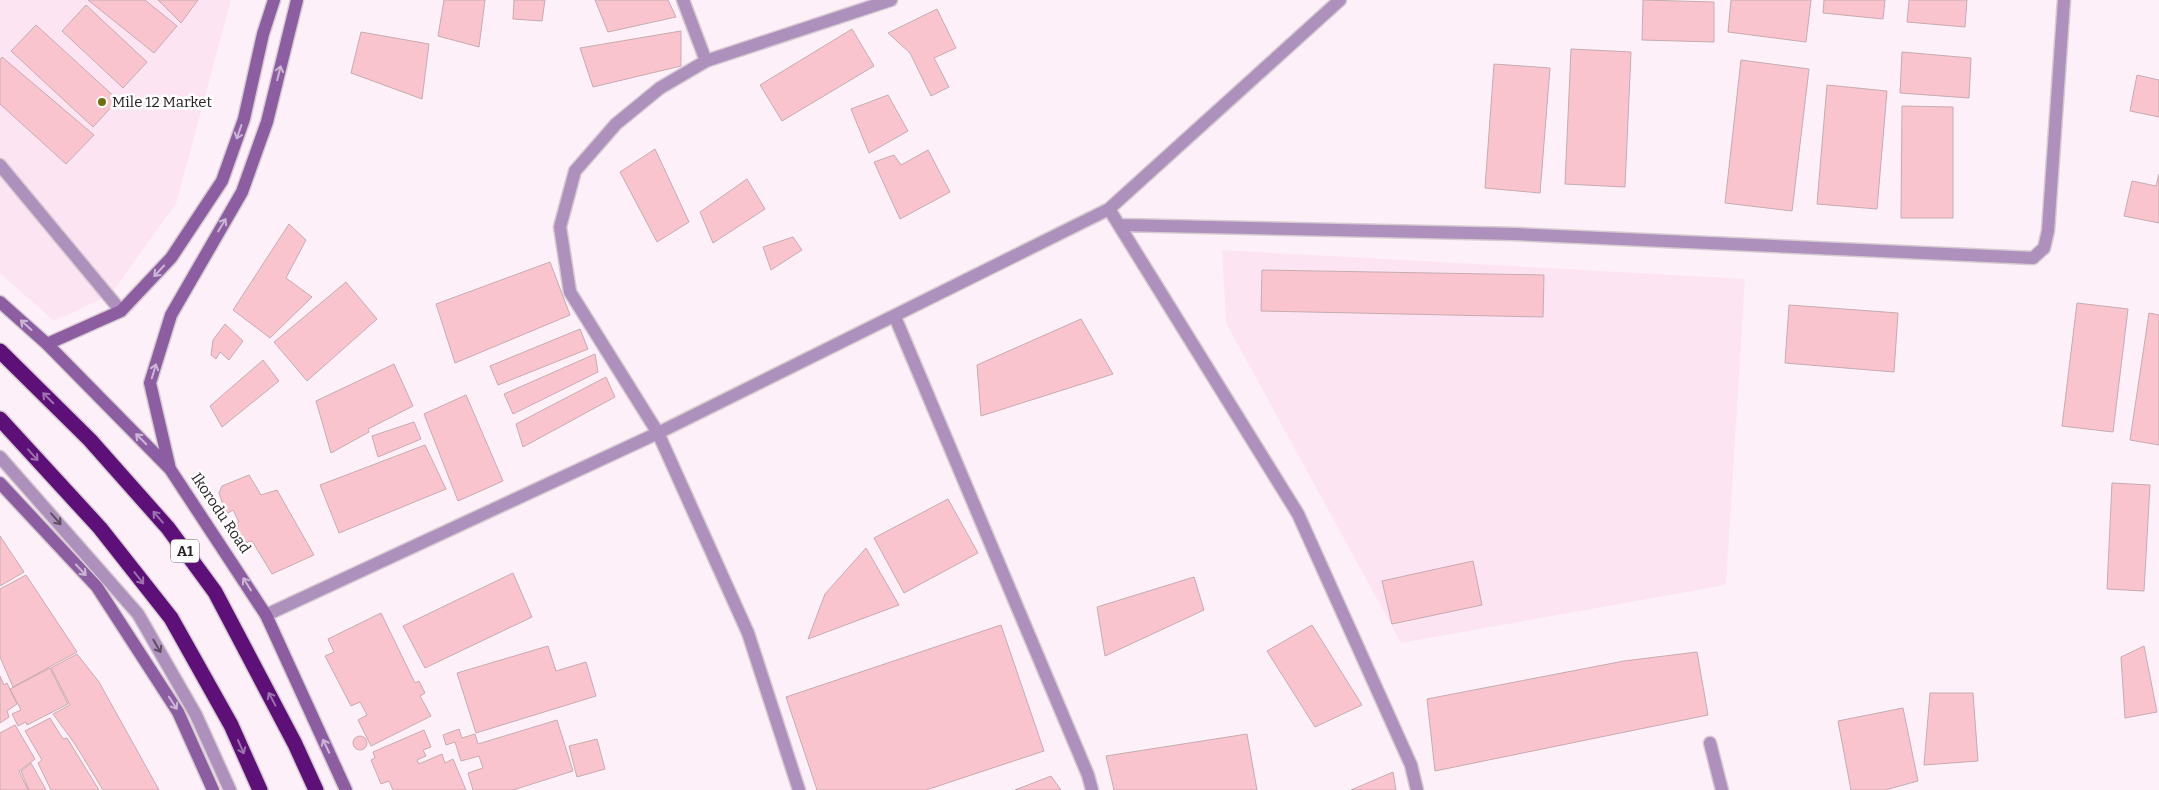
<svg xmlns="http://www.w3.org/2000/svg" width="2159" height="790" font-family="Bitter,serif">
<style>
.built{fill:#fde4f3}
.building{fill:#fac4ce;stroke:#c6abb0}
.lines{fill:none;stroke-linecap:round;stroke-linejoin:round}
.lane-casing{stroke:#d7cbd2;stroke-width:15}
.street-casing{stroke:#d7cbd2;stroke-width:15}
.secondary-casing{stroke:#d7cbd2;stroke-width:15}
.highway-casing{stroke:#d7cbd2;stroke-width:18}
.lane{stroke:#ae90bd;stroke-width:12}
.street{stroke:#ae90bd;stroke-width:12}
.secondary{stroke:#8c5ea1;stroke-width:12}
.highway{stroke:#5c1078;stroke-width:15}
.oneway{stroke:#cbb7d5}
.oneway2{stroke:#9d70ae}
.oneway3{stroke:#5e4d62}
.poi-dot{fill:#706e10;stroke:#fff;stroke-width:2}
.labels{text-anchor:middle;stroke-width:5;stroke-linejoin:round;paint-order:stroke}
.shield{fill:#fff;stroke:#686366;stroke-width:1}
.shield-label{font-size:14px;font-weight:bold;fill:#282025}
.poi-label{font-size:15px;fill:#282025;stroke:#fff;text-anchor:start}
.street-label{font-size:15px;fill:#282025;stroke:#fff}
</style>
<rect width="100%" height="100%" fill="#fef0f8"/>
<path class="built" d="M0,0H231L176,204L110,295L54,321L0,273Z
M1222,250L1745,279L1726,585L1401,643L1226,323Z"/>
<path class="building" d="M88,0H145L177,26L154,53Z
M158,0H198L181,23Z
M444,0H485L479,47L438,36Z
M514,0H545L542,21L513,19Z
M595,0H668L676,17L608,32Z
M1643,0L1714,2V42L1642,40Z
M1731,0H1811L1806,42L1728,32Z
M1824,0H1885L1883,19L1823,13Z
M1909,0H1967L1965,27L1907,22Z
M86,5L147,62L123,88L62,31Z
M937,9L956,48L934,58L949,87L931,96L910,53L888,33Z
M36,25L118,100L93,127L11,51Z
M852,29L874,66L782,121L760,85Z
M681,31V66L593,87L580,48Z
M361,32L429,44L422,99L351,73Z
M1571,49L1631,52L1625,187L1565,184Z
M1902,52L1971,58L1969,98L1900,93Z
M2,57L94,135L66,164L0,104V60Z
M1741,60L1809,69L1792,211L1725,203Z
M1494,64L1550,68L1540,193L1485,188Z
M2137,75L2159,80V117L2130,111Z
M1827,85L1887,91L1877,209L1817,204Z
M888,95L908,131L869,153L851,109Z
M1902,106L1953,107V218H1901Z
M655,149L689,222L657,242L620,172Z
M928,150L950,192L900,219L874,162L894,155L901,165Z
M2159,174V223L2124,216L2132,181L2156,186Z
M747,179L765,209L713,243L700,212Z
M289,224L306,240L286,278L312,297L270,338L233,310Z
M793,237L802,250L771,270L763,247Z
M550,262L570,315L455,363L436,304Z
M1262,270L1544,275L1543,317L1261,311Z
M346,282L377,319L307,381L274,342Z
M2077,303L2128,309L2113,432L2062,426Z
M1789,305L1898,313L1894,372L1785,363Z
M2149,313L2159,315V445L2130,440Z
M1081,319L1113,374L981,416L977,365Z
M225,324L243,341L229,360L220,352L216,359L211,355L213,340Z
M580,329L588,349L498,385L490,366Z
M595,354L598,372L513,414L504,394Z
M263,360L279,381L222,427L210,406Z
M394,364L413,406L368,429L369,432L331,453L316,401Z
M606,377L615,397L523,447L516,424Z
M466,395L503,481L458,501L424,414Z
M414,422L421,439L378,457L372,436Z
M425,445L446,489L339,533L320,485Z
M249,475L261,495L277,490L314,555L272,574L252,541L245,543L234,523L239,522L233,510L226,514L219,493L222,486Z
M2112,483L2150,485L2144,591L2107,589Z
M948,499L978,553L904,593L874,538Z
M0,536L24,572L0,586Z
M866,548L899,605L808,639L825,594Z
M1473,561L1482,605L1392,624L1382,581Z
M513,573L532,617L425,668L403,626Z
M26,575L77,652L13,687L0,657V589Z
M1194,577L1204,610L1105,656L1097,607Z
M381,613L415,683L419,681L425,693L420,696L431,716L371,746L358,720L367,715L360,702L351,706L325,656L334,652L328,639Z
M1001,625L1044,751L926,790H817L786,697Z
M1312,625L1362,705L1315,727L1267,651Z
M548,646L556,671L586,662L596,696L476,733L457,673Z
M2144,646L2157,712L2125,718L2121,657Z
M1697,652L1708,715L1435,771L1427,699L1624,661Z
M77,654L99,682L159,790H103L75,744L53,714L70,705L51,668Z
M50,668L68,704L27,725L26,722L18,726L12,714L21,710L10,689Z
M0,676L4,685L7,683L17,704L7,711L9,717L0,723Z
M1930,693H1973L1978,761L1924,765Z
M1903,708L1918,781L1885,790H1851L1838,721Z
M50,718L63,739L67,738L99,790H51L38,763L42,760L25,731Z
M557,720L573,771L513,790H473L468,773L483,768L479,756L461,761L455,742L446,745L443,735L459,729L462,738L475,734L478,744Z
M15,725L35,759L19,771L28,790H0V733Z
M424,730L431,747L423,750L426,756L417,760L419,764L442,754L445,763L453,759L466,790H393L389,781L381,784L371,760L375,758L373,752Z
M1247,734L1257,790H1114L1106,756Z
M353 743a7 7 0 1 1 14 0a7 7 0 1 1-14 0Z
M597,739L605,769L577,777L569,746Z
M31,763L46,790H29L21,771Z
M1393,772L1396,790H1351Z
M1051,776L1061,790H1015Z"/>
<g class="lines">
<defs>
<path id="lane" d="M0,165L121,311
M0,457L138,614L196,715L230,790"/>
<path id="street" d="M683,0L706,61
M1109,209L1298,514L1411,765L1417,790
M1120,225L1515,234L2033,258L2044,248L2048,231L2064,0
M895,317L1088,775L1092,790
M266,615L658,433L1109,209L1340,0
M1710,743L1722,790
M799,790L748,633L658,433L570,292L560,227L575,171L616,124L660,88L706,61L891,0"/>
<path id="secondary" d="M0,302L47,344L170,469L266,615L346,790
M47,344L121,311L171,258L222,181L244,119L263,34L274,0
M170,469L150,383L171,315L242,192L267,122L297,0
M0,483L97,587L178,712L213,790"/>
<path id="highway" d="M0,351L90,440L168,528L215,592L295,744L316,790
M0,419L100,528L171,618L231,725L260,790"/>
</defs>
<use href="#lane" class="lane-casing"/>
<use href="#street" class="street-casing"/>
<use href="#secondary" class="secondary-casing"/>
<use href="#highway" class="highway-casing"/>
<use href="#lane" class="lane"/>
<use href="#street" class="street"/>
<use href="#secondary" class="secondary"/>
<use href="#highway" class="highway"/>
</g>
<defs><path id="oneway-shaft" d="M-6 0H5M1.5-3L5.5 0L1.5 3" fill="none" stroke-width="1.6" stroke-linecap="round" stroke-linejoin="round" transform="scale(1.25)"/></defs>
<g class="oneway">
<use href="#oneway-shaft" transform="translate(279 73) rotate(-76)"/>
<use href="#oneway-shaft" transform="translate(239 132) rotate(109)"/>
<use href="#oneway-shaft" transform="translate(222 225) rotate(-59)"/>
<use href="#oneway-shaft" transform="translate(159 271) rotate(133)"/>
<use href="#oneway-shaft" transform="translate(26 325) rotate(-138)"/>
<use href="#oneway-shaft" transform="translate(154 371) rotate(-73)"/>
<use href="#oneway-shaft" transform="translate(141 439) rotate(-135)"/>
<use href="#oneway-shaft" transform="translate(81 570) rotate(47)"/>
<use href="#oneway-shaft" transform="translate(247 584) rotate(-122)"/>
<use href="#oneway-shaft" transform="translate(173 703) rotate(57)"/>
<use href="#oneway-shaft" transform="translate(326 746) rotate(-115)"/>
</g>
<g class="oneway2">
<use href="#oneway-shaft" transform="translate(48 398) rotate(-135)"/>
<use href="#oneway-shaft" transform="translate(33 455) rotate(48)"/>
<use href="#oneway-shaft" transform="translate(158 517) rotate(-131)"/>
<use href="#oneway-shaft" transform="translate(139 578) rotate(52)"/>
<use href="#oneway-shaft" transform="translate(272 699) rotate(-118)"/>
<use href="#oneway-shaft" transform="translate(241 747) rotate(66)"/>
</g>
<g class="oneway3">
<use href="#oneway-shaft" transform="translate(56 519) rotate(49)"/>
<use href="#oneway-shaft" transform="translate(157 646) rotate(60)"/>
</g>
<circle class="poi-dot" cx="102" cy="102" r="5"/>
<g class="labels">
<rect class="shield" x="171" y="539.5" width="28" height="23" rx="4"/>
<g class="shield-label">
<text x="185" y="556">A1</text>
</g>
<g class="poi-label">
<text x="112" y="107">Mile 12 Market</text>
</g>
<g class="street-label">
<text transform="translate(221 513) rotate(56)" y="5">Ikorodu Road</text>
</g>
</g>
</svg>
